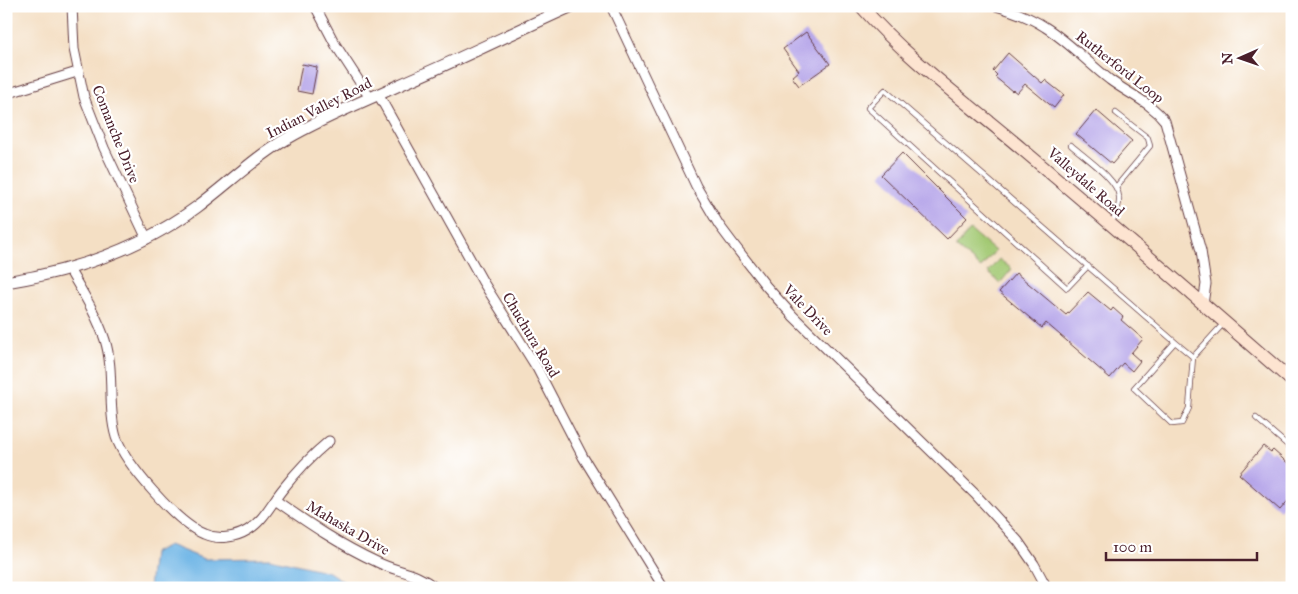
<svg xmlns="http://www.w3.org/2000/svg" width="1298" height="594" font-family="'IM FELL Great Primer',serif">
<style>
.green{fill:#a3c973;stroke:#76744f}
.water{fill:#6fb6e6;stroke:#5c6a88}
.building{fill:#ae9ce7}
.lines{fill:none;stroke-linecap:round;stroke-linejoin:round}
.service-casing{stroke:#643c42;stroke-width:6}
.minor-casing{stroke:#643c42;stroke-width:11}
.tertiary-casing{stroke:#643c42;stroke-width:13}
.secondary-casing{stroke:#643c42;stroke-width:14}
.service{stroke:#fff;stroke-width:4.5}
.minor{stroke:#fff;stroke-width:9}
.tertiary{stroke:#fff;stroke-width:11}
.secondary{stroke:#fde4d1;stroke-width:12}
.labels{text-anchor:middle;stroke-width:4.5;stroke-linejoin:round;paint-order:stroke}
.street-label{font-size:15px;fill:#4a1f2b;stroke:#fff}
</style>
<rect width="100%" height="100%" fill="#fff"/>
<filter id="ink" filterUnits="userSpaceOnUse"><feTurbulence type="fractalNoise" baseFrequency=".02" numOctaves="2"/><feDisplacementMap in="SourceGraphic" scale="10" xChannelSelector="R" yChannelSelector="G"/><feConvolveMatrix kernelMatrix="1 2 1 2 8 2 1 2 1" color-interpolation-filters="sRGB"/></filter>
<filter id="wash" filterUnits="userSpaceOnUse"><feTurbulence type="fractalNoise" baseFrequency=".0096" numOctaves="4" result="noise"/><feDisplacementMap in="SourceGraphic" scale="20" xChannelSelector="R" yChannelSelector="G"/><feGaussianBlur stdDeviation="1.12" result="paint"/><feColorMatrix in="noise" values="0 0 0 0 0 0 0 0 0 0 0 0 0 0 0 0 0 1.4 0 .05"/><feComposite in="paint" operator="in"/></filter>
<g filter="url(#wash)">
<rect width="100%" height="100%" fill="#f4dfc4"/>
<path class="green" d="M970,230L995,251L981,268L956,247Z
M999,259L1012,269L1000,283L988,272Z"/>
<path class="water" d="M169,545L204,559L270,558L329,572L353,588H149L153,553Z"/>
<g id="blocks">
<path class="building" d="M806,32L830,64L799,86L792,77L799,71L783,49Z
M1008,53L1042,83L1045,80L1064,95L1054,108L1025,84L1017,93L1013,90L1012,91L995,77L997,75L993,71Z
M302,64L317,67L312,94L297,91Z
M1096,110L1132,141L1112,164L1076,134Z
M902,153L967,218L947,239L881,175Z
M1016,273L1066,315L1088,292L1111,311L1113,308L1123,317L1121,320L1143,339L1131,353L1140,361L1132,371L1123,363L1110,378L1046,323L1042,328L999,292Z
M1263,446L1271,452L1273,450L1292,467V496L1280,510L1239,474Z"/>
</g>
</g>
<g filter="url(#ink)">
<use href="#blocks" fill-opacity="0" stroke="#643c42" stroke-width="1"/>
<g class="lines">
<defs>
<path id="service" d="M1071,145C1084,157 1118,179 1119,197C1120,207 1115,215 1111,224
M1116,187L1150,146L1148,138L1116,113
M1088,266L1067,288L868,108L885,90L1175,342
M1193,357L1175,342L1134,388L1172,424L1182,423L1189,408L1193,357L1224,323
M1256,418L1292,449"/>
<path id="minor" d="M72,6L74,49L84,97L104,148L147,239
M315,6L335,44L370,98
M611,6L696,186L719,225L734,245L766,286L793,316L975,494L1018,541L1034,564L1047,588
M996,6C1013,11 1030,17 1045,27C1069,42 1088,63 1110,80C1129,94 1150,102 1165,121L1201,251L1206,284L1203,304
M6,94L77,72
M378,94L483,282L537,368L583,457L664,588
M69,269C82,292 97,315 105,340C115,372 107,407 116,437C125,464 178,524 204,534C218,540 235,538 248,530C263,521 271,504 282,490C296,472 311,456 329,441
M275,500C308,523 340,545 377,562C399,573 414,571 436,588"/>
<path id="tertiary" d="M6,282C76,271 140,249 197,207C228,184 255,157 288,138C322,118 360,103 397,86C456,61 514,32 572,6"/>
<path id="secondary" d="M861,6C908,60 968,103 1022,149C1113,226 1203,303 1292,381"/>
</defs>
<use href="#service" class="service-casing"/>
<use href="#minor" class="minor-casing"/>
<use href="#tertiary" class="tertiary-casing"/>
<use href="#secondary" class="secondary-casing"/>
<use href="#service" class="service"/>
<use href="#minor" class="minor"/>
<use href="#tertiary" class="tertiary"/>
<use href="#secondary" class="secondary"/>
</g>
</g>
<g class="labels">
<g class="street-label">
<text transform="translate(1120 67) rotate(38)" y="5">Rutherford Loop</text>
<text transform="translate(319 108) rotate(-27)" y="5">Indian Valley Road</text>
<text transform="translate(116 134) rotate(68)" y="5">Comanche Drive</text>
<text transform="translate(1086 182) rotate(41)" y="5">Valleydale Road</text>
<text transform="translate(808 310) rotate(46)" y="5">Vale Drive</text>
<text transform="translate(531 335) rotate(59)" y="5">Chuchura Road</text>
<text transform="translate(348 528) rotate(30)" y="5">Mahaska Drive</text>
</g>
</g>
<rect width="1298" height="594" fill="none" stroke="#fff" stroke-width="25"/>
<g transform="translate(1240 58) rotate(268)" stroke="#ffffff" stroke-width="4" paint-order="stroke">
<path d="M0-4L9 19L0 12L-9 19Z" fill="#4a1f2b"/>
<text y="-8" font-size="14" font-weight="bold" text-anchor="middle" fill="#4a1f2b">N</text>
</g>
<path d="M1106 552v8h151v-8" fill="none" stroke="#4a1f2b" stroke-width="2.5"/>
<text x="1113" y="552" font-size="15" fill="#4a1f2b" stroke="#ffffff" stroke-width="4" paint-order="stroke">100 m</text>
</svg>
